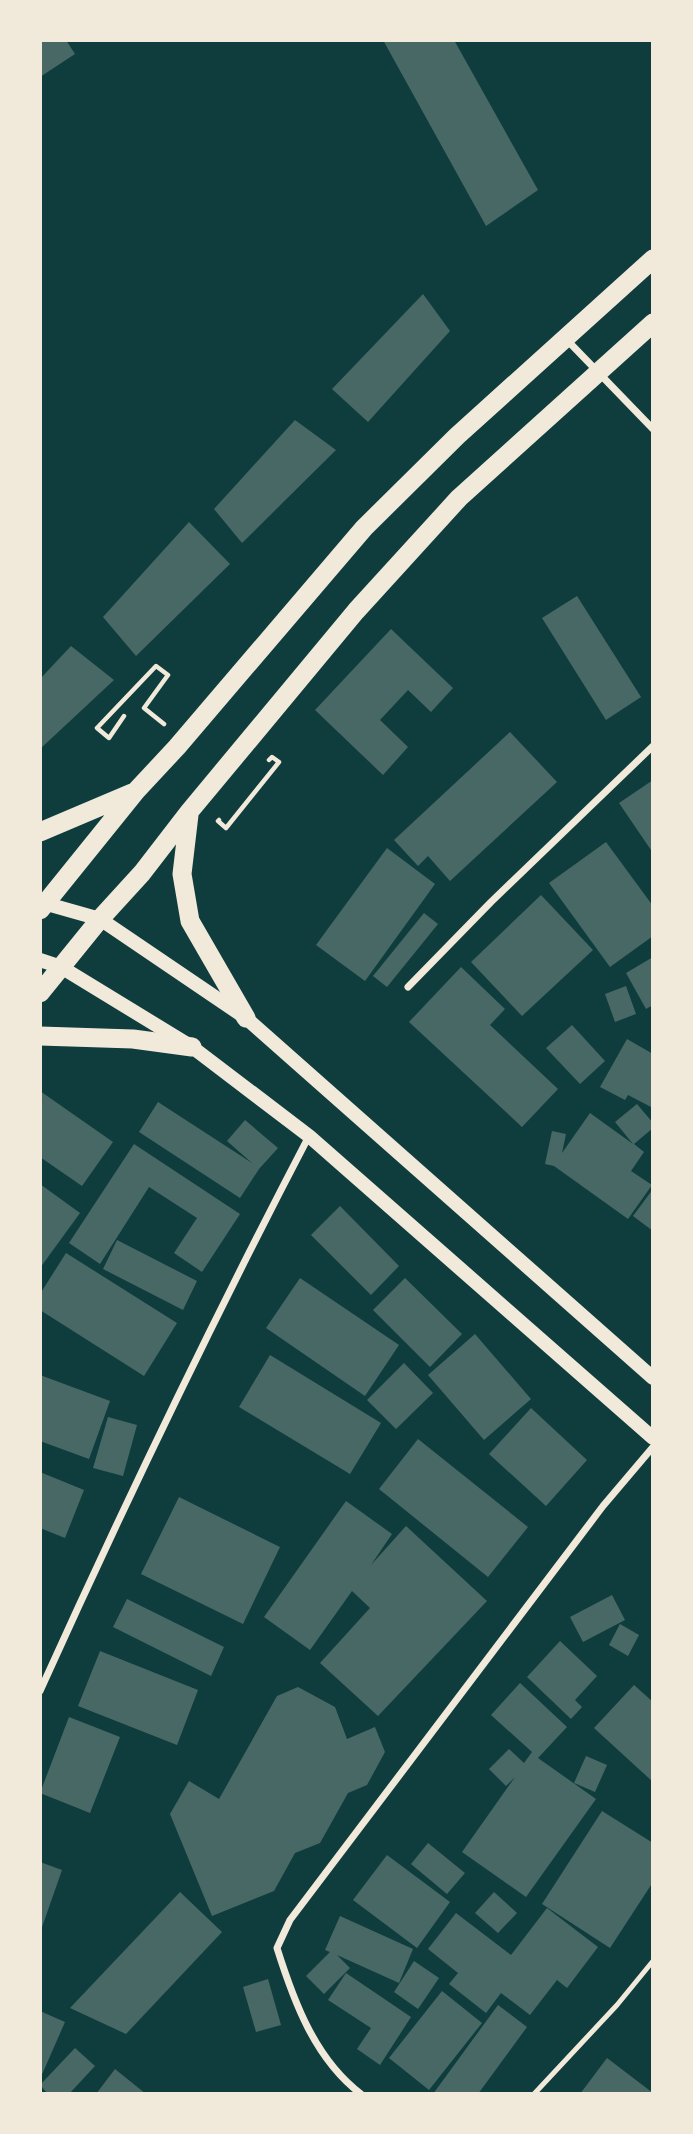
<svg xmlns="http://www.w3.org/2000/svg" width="693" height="2134" font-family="'Asap Condensed',sans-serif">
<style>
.building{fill:#486865}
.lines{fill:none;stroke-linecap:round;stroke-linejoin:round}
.path{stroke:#f1e9da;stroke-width:4.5}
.service{stroke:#f1e9da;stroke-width:5}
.minor{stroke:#f1e9da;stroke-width:7}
.secondary{stroke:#f1e9da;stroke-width:14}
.trunk{stroke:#f1e9da;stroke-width:19}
</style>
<rect width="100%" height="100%" fill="#0f3d3e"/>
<path class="building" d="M40,40H66L75,54L40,77Z
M383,40H454L538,190L486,226Z
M423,294L450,331L368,422L332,389Z
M295,420L336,450L242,543L214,509Z
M189,522L230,564L136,656L103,617Z
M577,596L641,697L606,720L542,618Z
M391,629L453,688L431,712L408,690L380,720L408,747L383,775L315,710Z
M71,646L114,680L40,749V679Z
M510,732L557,782L450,881L428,856L418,866L394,840Z
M653,780V853L619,803Z
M606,842L653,906V936L610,967L549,883Z
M387,848L435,884L365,981L316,945Z
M541,895L593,950L522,1016L471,962Z
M424,913L438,924L387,987L373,976Z
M653,957V1005L646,1009L626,973Z
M461,967L505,1009L490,1025L558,1089L522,1127L409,1022Z
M626,986L636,1014L615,1022L605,994Z
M572,1025L605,1061L580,1084L546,1048Z
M627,1039L653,1054V1108L628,1095L625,1100L600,1087Z
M40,1091L113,1142L82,1186L40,1157Z
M158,1102L252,1163L227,1141L245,1120L278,1148L259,1169L240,1198L139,1132Z
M637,1104L653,1123V1128L634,1144L644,1152L631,1171L652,1185L628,1219L554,1166L545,1164L552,1131L566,1134L562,1153L590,1113L633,1144L615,1122Z
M134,1144L240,1214L202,1272L174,1253L197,1218L149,1187L100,1264L69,1243Z
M40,1184L80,1213L40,1268Z
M653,1189V1231L633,1216Z
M340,1206L399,1266L371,1295L311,1235Z
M117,1240L197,1281L183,1310L103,1269Z
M66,1253L177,1323L144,1376L40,1310V1294Z
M300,1278L399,1345L365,1396L266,1328Z
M405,1278L462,1334L430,1367L373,1310Z
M475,1334L531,1399L484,1440L428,1375Z
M270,1355L381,1423L350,1474L239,1407Z
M404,1363L433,1393L396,1429L367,1400Z
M40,1375L110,1401L89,1459L40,1441Z
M531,1408L587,1460L546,1506L489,1454Z
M108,1417L137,1425L123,1476L93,1468Z
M418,1439L528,1527L488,1577L379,1489Z
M40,1472L84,1490L65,1538L40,1528Z
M179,1497L280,1547L243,1624L141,1574Z
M346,1501L392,1534L371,1565L406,1526L487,1601L378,1716L320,1663L370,1608L352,1591L310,1650L264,1617Z
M612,1595L625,1620L583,1642L570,1617Z
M127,1599L224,1647L211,1676L113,1627Z
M620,1624L639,1635L628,1656L609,1645Z
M560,1641L597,1676L575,1700L582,1707L571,1719L527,1677Z
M100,1651L198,1690L177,1745L78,1706Z
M520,1683L567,1727L538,1758L596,1799L526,1897L462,1852L515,1777L506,1786L489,1769L509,1749L524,1763L532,1752L491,1715Z
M634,1685L653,1702V1782L594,1728Z
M298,1687L335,1707L347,1739L375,1727L385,1752L367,1785L348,1793L320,1843L295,1853L274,1891L212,1916L170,1814L189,1781L219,1799L277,1696Z
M69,1717L120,1737L90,1813L40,1793Z
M586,1756L607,1765L595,1792L574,1783Z
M602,1811L653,1843V1882L610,1948L542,1904Z
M428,1843L465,1873L447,1894L411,1864Z
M387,1855L450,1902L417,1948L353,1900Z
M40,1862L62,1870L41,1930H40Z
M180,1892L222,1932L126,2034L70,2008Z
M494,1892L517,1913L498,1933L475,1913Z
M547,1908L598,1947L567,1988L557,1980L530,2015L501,1993L486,2013L449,1984L458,1973L428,1949L456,1913L511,1955Z
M340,1916L413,1949L399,1983L337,1955L350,1968L324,1994L306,1976L330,1952L325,1950Z
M414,1961L439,1978L418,2009L394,1992Z
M346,1973L411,2017L380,2065L357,2049L371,2028L328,2000Z
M268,1979L281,2025L256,2032L243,1987Z
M442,1991L482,2023L429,2090L389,2058Z
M498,2005L527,2027L478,2094H433Z
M40,2011L65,2022L40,2079Z
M75,2048L95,2066L69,2094H48L40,2085Z
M607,2058L653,2093V2094H580Z
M115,2069L146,2094H96Z"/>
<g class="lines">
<path class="path" d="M124,716L109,738L97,728L156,666L168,675L144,708L164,724
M219,820L218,821L226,828L279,762L272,757L269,760"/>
<path class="service" d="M534,2094L617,2005L653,1961"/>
<path class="minor" d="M566,339L653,429
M408,987L491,902L653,746
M40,1691C125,1503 214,1318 309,1136
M361,2094C315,2059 294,2002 277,1948L290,1920L603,1506L653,1447"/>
<path class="secondary" d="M40,902L100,919L246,1018L653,1378
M40,960L61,967L192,1047L309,1136L653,1438"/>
<path class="trunk" d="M189,815L182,874L190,921L246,1018
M40,832L132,793
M40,910L136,791L177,747L364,528L457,436L653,259
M40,993L100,919L142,873L189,812L356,611L459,498L653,323
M40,1036L133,1039L192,1047"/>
</g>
<rect width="693" height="2134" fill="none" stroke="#f1e9da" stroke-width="84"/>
</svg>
